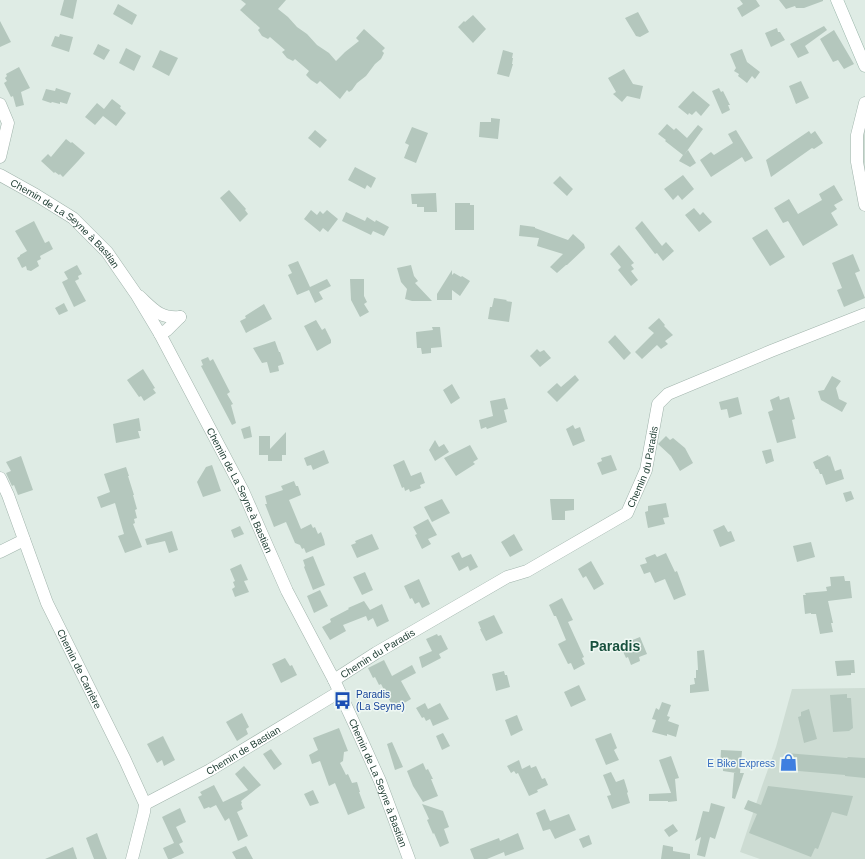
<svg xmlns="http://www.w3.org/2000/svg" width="865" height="859" font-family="Helvetica,sans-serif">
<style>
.built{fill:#cddcd3}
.building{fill:#b4c7bd}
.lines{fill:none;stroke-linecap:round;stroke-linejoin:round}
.minor-casing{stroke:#a1b4ac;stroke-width:13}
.tertiary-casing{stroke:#a1b4ac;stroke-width:13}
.secondary-casing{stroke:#9cb8ac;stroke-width:13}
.minor{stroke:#fff;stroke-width:12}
.tertiary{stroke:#fff;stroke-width:12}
.secondary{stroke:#fff;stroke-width:12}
.labels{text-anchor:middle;stroke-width:3;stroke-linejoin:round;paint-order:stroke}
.street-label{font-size:10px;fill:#1e3d32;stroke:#eff8f3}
.transit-label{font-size:10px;fill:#164399;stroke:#eff8f3;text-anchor:start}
.shop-label{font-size:10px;fill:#366cbe;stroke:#eff8f3;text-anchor:end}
.district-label{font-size:14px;font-weight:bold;fill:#18513e;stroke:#eff8f3}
</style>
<rect width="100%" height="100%" fill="#dfece5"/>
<path class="built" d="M865,113V186L861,163Z
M865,688V859H760L740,852L762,786L776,747L792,689Z"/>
<path class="building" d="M64,0H77L73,19L60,15Z
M241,0H286L278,9L288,17L297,27L307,34L317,45L329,53L336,61L345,52L359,41L356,38L364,29L385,48L382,51L384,53L381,59L375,64L366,76L357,83L352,90L349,92L347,90L340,99L320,81L317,84L311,80L306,75L309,71L295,59L293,61L287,58L282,52L285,50L270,37L268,39L262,36L258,30L260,28L240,10L246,4Z
M740,0H756L760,6L742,17L737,8L743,4Z
M779,0H823V1L804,8H796L795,6L786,9Z
M118,4L137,15L132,25L113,14Z
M638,12L649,32L640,37L636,36L625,18Z
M473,15L486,29L473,43L458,27L464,21L465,22Z
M0,21L11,42L0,47Z
M824,26L827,30L805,46L809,53L798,58L790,44Z
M777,28L778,32H780L785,40L771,47L765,33Z
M834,30L854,64L844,69L838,60L833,62L820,39Z
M60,34L73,37L69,52L51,46L55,36L59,37Z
M98,44L110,50L104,60L93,54Z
M126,48L141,56L134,71L119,63Z
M742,49L747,62L760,72L755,79L752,76L747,83L738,76L739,74L734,71L736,68L730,54Z
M160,50L178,58L169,76L152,67Z
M503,50L513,53L512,58H513L512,64H513L509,77L497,74Z
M19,67L30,88L21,92L24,105L16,107L13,96L11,97L4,83L7,81L5,78L7,76L6,74Z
M624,69L633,84L643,86L640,99L627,96L622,102L613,94L616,92L608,78Z
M801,81L809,98L796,104L789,86Z
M56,88L71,93L67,104L60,102V104L52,102L51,103L42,100L46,89L55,91Z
M719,88L721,92L723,91L730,105H728L730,110L722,114L712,91Z
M693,91L710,105L701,116L696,111L692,115L689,113L688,115L678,107Z
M112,99L121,106L120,108L126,113L116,126L103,116L95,125L85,117L97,103L104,109Z
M491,118L500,119L498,139L479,137L480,122H491Z
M667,124L674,130L676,128L687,138L698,125L703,129L684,155L688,150L696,163L690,167L679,161L683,155L665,141L666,140L658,134Z
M412,127L428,133L416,163L404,158L409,145L405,143Z
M315,130L327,140L320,148L308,138Z
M736,130L753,158L745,162L742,157L711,177L700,160L711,152L714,155L733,143L728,134Z
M809,131L811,134L815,131L823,143L814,149L812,148L771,177L766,160Z
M66,139L71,143L72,142L85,153L78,161L63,177L60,174L59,175L55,172L54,173L41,161L48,154L51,157Z
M355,167L376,178L371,188L367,185L365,189L348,180Z
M683,175L694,189L682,200L678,195L673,200L664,189Z
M560,176L573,189L567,196L553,183Z
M834,185L843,200L834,205L837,209L831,213L838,225L803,246L788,221L783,223L774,208L789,199L798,214L822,200L819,194Z
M229,190L246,209L245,210L248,214L240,222L220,198Z
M436,193L437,212H424V207H417V204H412L411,194Z
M455,203H470V205H474V230H455Z
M694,208L700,215L703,212L712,222L699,232L685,215Z
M311,210L317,215L320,211L323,214L327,210L338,219L328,232L323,228L320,232L304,219Z
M346,212L365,221L367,217L375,222L376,220L389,227L384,236L373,231L371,235L342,221Z
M34,221L45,243L49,241L53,249L40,256L41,259L37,261L39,266L31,271L27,270L26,266L22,268L17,258L20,256V255L27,251L15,231Z
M642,221L662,246L666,242L674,251L663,261L657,253L655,254L635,228Z
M520,225L535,227V228L568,240L573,234L584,244L585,248L567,265H566L557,273L550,267L563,254L537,246L539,238L519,236Z
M767,229L785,257L770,266L752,238Z
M619,245L634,263L631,265L634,269L631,271L638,280L631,286L618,270L621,267L610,254Z
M853,254L860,271L855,273L865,298L844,307L837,290L842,288L832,263Z
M298,261L310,287L327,279L331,286L319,292L323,299L315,303L309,290L297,295L288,275L292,273L288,265Z
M77,265L82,274L78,276L79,279L75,281L86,301L74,307L62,282L68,279L64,272Z
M411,265L414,276L418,281L415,283L432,301H412L405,299L407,289L401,282L397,268Z
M452,270V275L454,273L461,277L462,276L470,281L460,296L452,290V300H437V294Z
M350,279H364V296L367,302L364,304L369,312L360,317L351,300Z
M494,298L507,300L506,301L512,302L509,322L488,319L490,307H492Z
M64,303L68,311L59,315L55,308Z
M264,304L272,319L246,333L240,321L246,318L245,316Z
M659,318L665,325L664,326L673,335L665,341L668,344L661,349L657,345L642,359L635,352L654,333L648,328Z
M316,320L322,330L325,328L331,340V343L317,351L304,326Z
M432,327H440L442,347L431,348V353L422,354L421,348H417L416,332L433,330Z
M615,335L631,353L624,360L608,342Z
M275,341L279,352H280L284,364L278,366L279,371L270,373L267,362L262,363L253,348Z
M537,349L540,352L544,350L551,358L540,367L530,356Z
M208,357L210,361L213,359L230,392L227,394L233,404L231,405L236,423L232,425L201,366L203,365L201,360Z
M143,369L155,388L153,389L156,393L144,401L141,396L139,397L127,380Z
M575,375L579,380L557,402L547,392L557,383L561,387Z
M832,376L841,381L836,388L839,399L847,403L842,412L821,400L818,391L824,390Z
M452,384L460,398L451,404L443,390Z
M779,396L780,400L789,397L795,419L792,420L796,438L777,443L768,412L773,410L770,400Z
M738,397L742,414L729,418L727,409L721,410L719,402Z
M505,398L508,409L504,410L507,422L487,429L486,427L481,429L479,420L493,416L490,401Z
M139,418L141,431H138L140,438L116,443L113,424Z
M573,425L575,429L580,427L585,441L573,446L566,429Z
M250,426L252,437L244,439L241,429Z
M286,432V455H282V461H268V455H259V436H270V449Z
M666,436L670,440L673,438L685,448L693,463L680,471L671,456L658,444Z
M435,440L439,447L444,444L449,452L435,461L429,450Z
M470,445L478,459L473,462L475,464L456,476L444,458Z
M771,449L774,461L766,464L762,451Z
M324,450L329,463L313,470L311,465L307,466L304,458Z
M611,455L617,470L602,475L597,463L602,461L601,458Z
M828,455L829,457L830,456L835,471L841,469L844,479L826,485L822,474H820L818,469H816L813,462Z
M21,456L33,490L18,495L14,485L12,486L6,473L11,471L6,462Z
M404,460L411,476L421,472L425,483L420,485L421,488L410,492L409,489L405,491L404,487L402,488L393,465Z
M212,465L221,491L203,497L197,482L206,467Z
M126,467L129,476H128L134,495H133L137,509L135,510L137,518L134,519L135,523L133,524L142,547L125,553L118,536L124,534L115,503L101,508L97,497L110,492L104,474Z
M294,481L296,486H298L301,495L289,500L301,529L311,524L313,528L315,527L318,534L321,532L324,540L325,545L306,553L304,548L302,549L300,545L295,543L286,522L274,527L265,504H267L265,496L283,490L281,486Z
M851,491L854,499L846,502L843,493Z
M442,499L450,513L432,522L424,507Z
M550,499H574V510L565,511V520H552Z
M666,503L669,517L663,518L665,524L648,528L645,512L648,511V506Z
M428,519L437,535L428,539L431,544L422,549L415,535L417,534L413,527Z
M724,525L728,532L731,531L735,541L720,547L713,530Z
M240,526L244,534L234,538L231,530Z
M172,531L178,550L169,553L165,541L147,545L145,539Z
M372,534L379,549L357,558L351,545L356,543L355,541Z
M514,534L523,550L510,557L501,542Z
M811,542L815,557L797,562L793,546Z
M459,552L462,558L471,554L478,567L470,571L468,566L459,571L451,556Z
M666,553L675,572L677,571L686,595L674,600L665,579L655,583L650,572L644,574L640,565L647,563L645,558L655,554L657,557Z
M313,556L325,585L313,590L304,567L305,566L303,560Z
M591,561L604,584L594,590L586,576L583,578L578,569Z
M241,564L248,580L244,581L249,592L235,597L232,589L235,587L233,582L235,581L230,569Z
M365,572L373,590L362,595L353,577Z
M844,576L845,581H850L852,598L828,601L833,623H831L833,632L820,634L816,614H811V613L805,614L803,595H806L805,593L827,591L826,587L831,586L830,577Z
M419,579L430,604L422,608L419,602L415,604L412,598L410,599L404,586Z
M320,590L328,606L314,613L307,596Z
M562,598L573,620L568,622L584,657L582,658L585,664L574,670L571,663L568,664L558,644L566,640L556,616H554L549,605Z
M364,601L370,610L382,604L389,621L377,627L373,618L368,621L366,616L343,625L346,631L330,640L322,627L331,622L330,619L349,609L348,608Z
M494,615L503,633L486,641L480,629H481L478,622Z
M437,634L438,636L441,635L448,649L439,654L441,658L422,668L419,657L432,651L426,639Z
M640,637L647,654L639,657L640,661L631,665L628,657L626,658L620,645Z
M704,650L709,691L690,693V685L695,684L694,678H696V670H698L697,651Z
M285,658L290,666L292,665L297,675L281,683L272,664Z
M384,660L392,676L412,665L416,673L401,681L411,699L394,709L381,684L379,685L375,677L373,678L368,668Z
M854,660L855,673H851V675L837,676L835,661Z
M504,671L505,675H507L510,687L496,691L492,674Z
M579,685L586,700L571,707L564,692Z
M847,694V698H851L853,728L849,731L833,732L830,695Z
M662,702L671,705L667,716L670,717L668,721L679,725L676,737L667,734V736L652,732L656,720L652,719L656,708L659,710Z
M425,703L428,709L440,703L449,719L433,726L430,719L426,721L424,717L422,718L416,708Z
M809,709L817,739L804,743L798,717L801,716V712Z
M242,713L249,727L246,729L248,734L237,741L226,722Z
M517,715L523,730L511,736L505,720Z
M339,728L348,751L344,752L343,761L340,763L346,775L348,774L352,783L357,782L360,792H359L365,808L348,815L335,783L329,786L320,761L312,764L309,755L318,750L313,738Z
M443,733L450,746L442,750L436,736Z
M611,733L617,748L614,750L619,760L606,765L595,739Z
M163,736L175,760L164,766L162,760L157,763L147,744Z
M392,742L403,767L395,770L387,744Z
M271,749L282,764L274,770L263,754Z
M721,750L742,751L740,773H744L735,799L732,798L734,773H736L723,771V768H720Z
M786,753L847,758L848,757L865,758V778L845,776V775L787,770L784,767Z
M671,756L679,778L675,779L677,801L668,802V801H649V794L671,793L659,760Z
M519,760L522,769L530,765L531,768L536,766L542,779L545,778L548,785L537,790L538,792L529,796L518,773L516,774L514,771L511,773L507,766Z
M423,763L426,770L428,769L433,779H431L438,796L423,802L413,786L407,771Z
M244,766L261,785L241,801L242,803L241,804L243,809L237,812L248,836L238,841L229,818L225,821L216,805L210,808L209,807L204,809L198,797L202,795L200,792L214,785L223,802L248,790L235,774Z
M611,772L616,782L624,779L628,792L627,793L630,803L612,809L607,796L611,795L603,775Z
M768,786L853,796L847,816L832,812L818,849L815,848L811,857L749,833L757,814L744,809L748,800L761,805Z
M313,790L319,803L310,806L304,794Z
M711,803L725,807L715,839L710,837L705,857L697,855L701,837L695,841L703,811L709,812Z
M422,804L443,811L449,827L444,829L449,843L440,847L434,833L433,834L427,820L429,819Z
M180,808L186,822L176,827L183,842L179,844L184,853L171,859H168L163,848L174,843L162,817Z
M545,809L550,821L569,814L576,830L555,839L550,829L543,831L536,813Z
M673,824L678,831L669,837L664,830Z
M97,833L101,844L107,859H94L86,838Z
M518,833L524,849L505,856L504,852L487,859H474L470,849L499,838L500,841Z
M589,835L592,844L583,848L579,839Z
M663,845L673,847V851L690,854V859H661Z
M246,846L253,859H236L232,852Z
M73,847L77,859H45Z"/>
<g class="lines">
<defs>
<g id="minor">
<path d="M865,103L857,135V162L865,205"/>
<path d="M0,104L8,123L0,157"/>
<path d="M139,296C153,309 160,319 180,317"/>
<path d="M160,334L167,330L180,317"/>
<path id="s1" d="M0,478L8,495L47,603L125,760L145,804L144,812L132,859"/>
<path d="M0,552L24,540"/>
<path id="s2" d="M334,680L376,653L507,577L527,571L627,513L646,470L658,404L668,394L771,351L865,314"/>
<path id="s3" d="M145,804L210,770L339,692"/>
</g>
<g id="tertiary">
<path id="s4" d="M0,175L36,195L73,218L107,252L136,294L160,334L243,491L287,591L334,680L358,732L380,781L409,859"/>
</g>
<path id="secondary" d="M837,0L865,66"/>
</defs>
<use href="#minor" class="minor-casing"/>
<use href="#tertiary" class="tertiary-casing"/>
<use href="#secondary" class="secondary-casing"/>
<use href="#minor" class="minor"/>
<use href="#tertiary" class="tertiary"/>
<use href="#secondary" class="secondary"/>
</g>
<defs>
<symbol id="bus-bare" viewBox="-9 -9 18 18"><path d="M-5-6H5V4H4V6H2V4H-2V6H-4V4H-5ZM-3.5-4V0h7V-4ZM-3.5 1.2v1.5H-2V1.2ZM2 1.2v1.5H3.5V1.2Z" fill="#1a4fb4" stroke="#eff8f3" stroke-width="2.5" paint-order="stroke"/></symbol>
<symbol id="shop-bare" viewBox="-9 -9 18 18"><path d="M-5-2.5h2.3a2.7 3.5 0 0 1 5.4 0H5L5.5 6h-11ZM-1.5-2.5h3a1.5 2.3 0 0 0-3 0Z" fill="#3f7fe0" stroke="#eff8f3" stroke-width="2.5" paint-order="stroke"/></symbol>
</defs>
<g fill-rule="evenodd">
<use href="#bus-bare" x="330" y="688" width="25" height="25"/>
<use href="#shop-bare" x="776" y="750" width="25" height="25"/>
</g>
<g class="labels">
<g class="street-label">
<text dy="4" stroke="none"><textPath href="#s4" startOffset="82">Chemin de La Seyne à Bastian</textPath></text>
<text dy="4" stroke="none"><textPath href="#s2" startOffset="387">Chemin du Paradis</textPath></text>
<text dy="4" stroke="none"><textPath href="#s4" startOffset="406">Chemin de La Seyne à Bastian</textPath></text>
<text dy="4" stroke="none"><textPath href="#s2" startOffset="51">Chemin du Paradis</textPath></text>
<text dy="4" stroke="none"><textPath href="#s1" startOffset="207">Chemin de Carrière</textPath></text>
<text dy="4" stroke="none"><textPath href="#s3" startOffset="112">Chemin de Bastian</textPath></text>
<text dy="4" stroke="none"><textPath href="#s4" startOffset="730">Chemin de La Seyne à Bastian</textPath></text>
</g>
<g class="transit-label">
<text x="356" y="698">Paradis<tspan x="356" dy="12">(La Seyne)</tspan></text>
</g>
<g class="shop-label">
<text x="775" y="767">E Bike Express</text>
</g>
<g class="district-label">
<text x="615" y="651">Paradis</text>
</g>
</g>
</svg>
